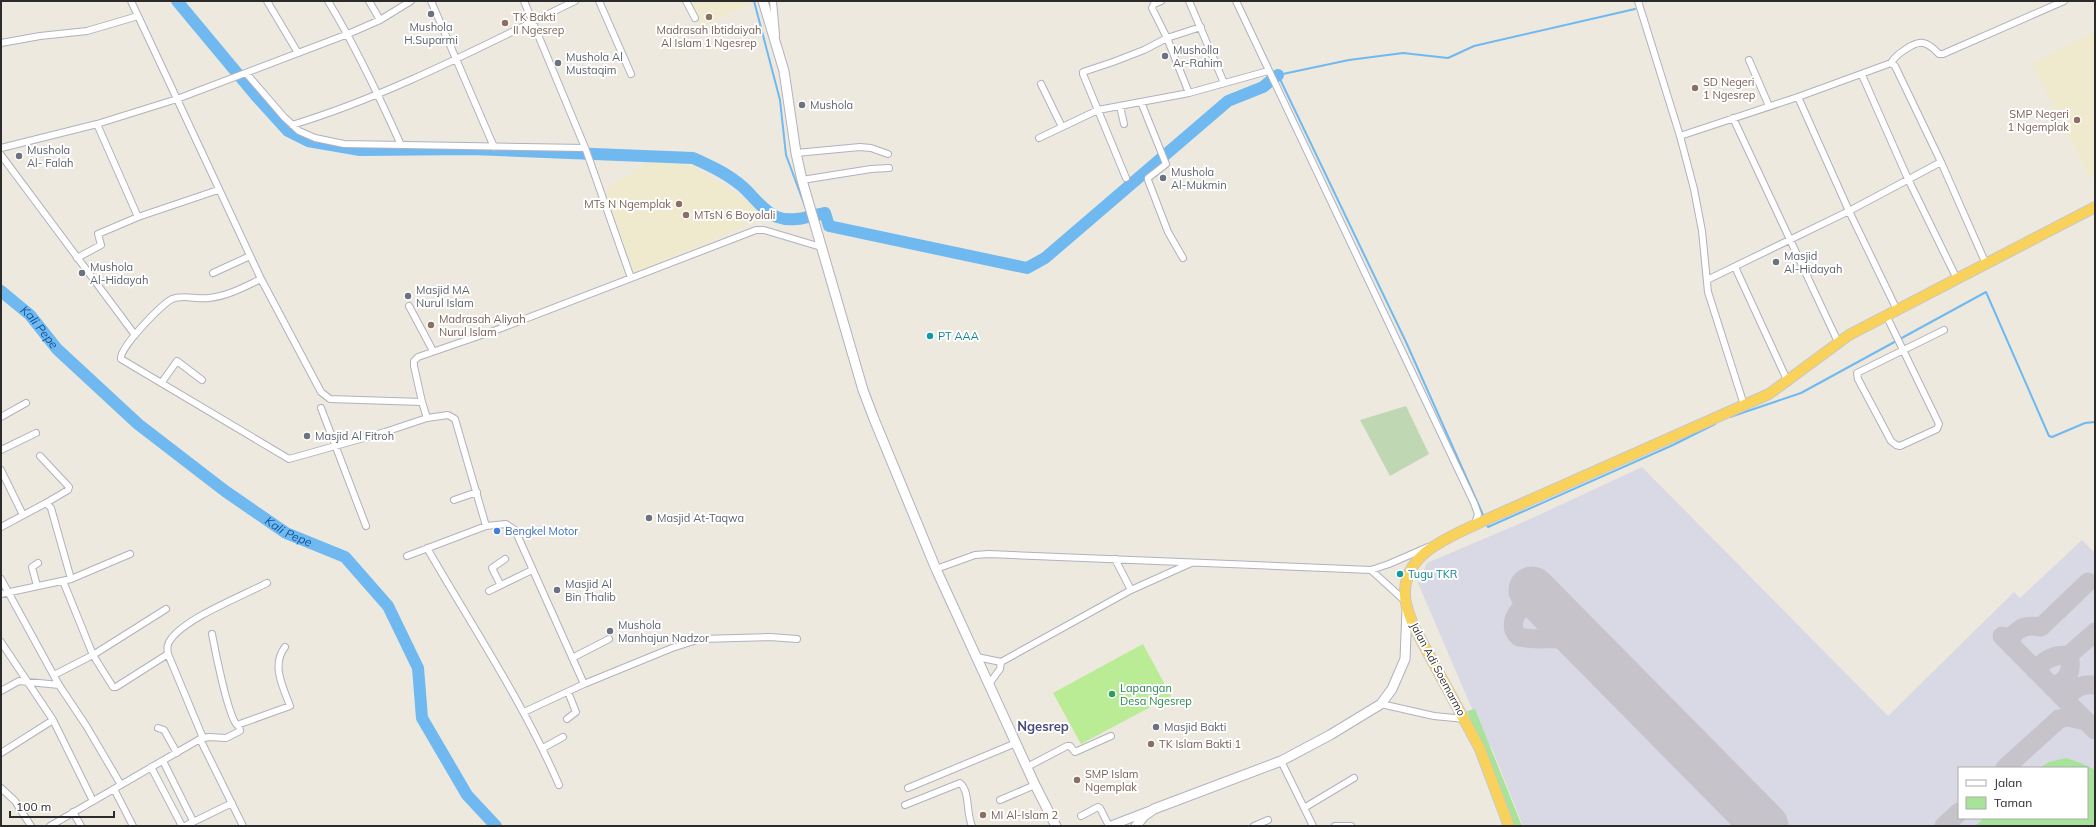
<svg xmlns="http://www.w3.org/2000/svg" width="2096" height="827" font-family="Mulish,sans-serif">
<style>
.education{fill:#efe9cd}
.airport{fill:#d9d9e6;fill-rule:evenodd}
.green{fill:#a7e49a}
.cemetery{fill:#c0d7b4}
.pitch{fill:#b9ec95}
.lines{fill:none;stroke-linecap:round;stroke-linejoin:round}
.stream{stroke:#70b9f0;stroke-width:2}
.river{stroke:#70b9f0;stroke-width:12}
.taxiway{stroke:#c6c4ca;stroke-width:19}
.runway{stroke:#c6c4ca;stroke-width:47}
.minor-casing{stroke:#b1b1bf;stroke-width:8}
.tertiary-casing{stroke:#b1b1bf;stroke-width:10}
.secondary-casing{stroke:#b1b1bf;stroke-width:11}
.trunk-casing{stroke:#c8c8c8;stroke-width:12}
.minor{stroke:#fff;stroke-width:6}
.tertiary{stroke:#fff;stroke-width:8}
.secondary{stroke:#fff;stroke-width:9}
.trunk{stroke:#f8d25a;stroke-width:10}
.worship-dot{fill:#6b7280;stroke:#fff;stroke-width:1.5}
.education-dot{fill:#8d6e63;stroke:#fff;stroke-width:1.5}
.culture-dot{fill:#0f9aa8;stroke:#fff;stroke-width:1.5}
.shop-dot{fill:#3f7fe0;stroke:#fff;stroke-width:1.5}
.leisure-dot{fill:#2e9e5b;stroke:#fff;stroke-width:1.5}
.labels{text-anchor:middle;stroke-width:4;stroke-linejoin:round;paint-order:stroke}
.education-label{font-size:11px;fill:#785e54;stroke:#fff;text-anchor:start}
.worship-label{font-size:11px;fill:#5b616d;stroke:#fff;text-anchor:start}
.culture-label{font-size:11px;fill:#0d838f;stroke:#fff;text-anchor:start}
.shop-label{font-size:11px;fill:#366cbe;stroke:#fff;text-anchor:start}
.street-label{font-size:11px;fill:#2b2b2b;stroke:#fff}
.leisure-label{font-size:11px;fill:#27864d;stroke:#fff;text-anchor:start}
.water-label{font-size:12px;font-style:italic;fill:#0c549f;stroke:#fff}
.quarter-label{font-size:13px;font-weight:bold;fill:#4b4c7d;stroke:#fff}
</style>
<rect width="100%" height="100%" fill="#ede9de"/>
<path class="education" d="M688,1H747L748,6L700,27Z
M2095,32V175L2090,178L2032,64Z
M679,161L694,166L750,203L759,211L761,219L635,273L604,195L611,185L648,163H660Z"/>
<path class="airport" d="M1642,467L1888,716L2014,592L2020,598L2082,540L2095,553V826H1523L1491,746H1488L1418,583L1427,563L1528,520ZM1959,768H2087V818H1959Z"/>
<path class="green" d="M1475,709L1522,826H1513L1467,711Z
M2066,758L2081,763L2095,770V826H1975L1984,818H2087V768H2039L2049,762Z"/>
<path class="cemetery" d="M1406,406L1429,454L1390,476L1360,420Z"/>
<path class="pitch" d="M1143,644L1171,696L1081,744L1053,693Z"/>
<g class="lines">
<path class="stream" d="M754,1L780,100L786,155L806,209
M1730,417L1801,393L1986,292L2049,436L2052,437L2085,423L2095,422
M1484,517L1406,342L1278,75L1349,60L1403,53L1448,58L1474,46L1635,9
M1486,523L1488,527L1673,445L1715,424"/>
<g class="river">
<path d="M177,1L257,97L288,131L308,141L360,150L472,149L693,158C711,166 728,174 743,187C754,197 763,211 777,217C793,223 810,216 825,213L829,226L1027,268L1045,258L1228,101L1263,87L1278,75"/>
<path id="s1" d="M1,291L30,315L57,349L138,424L225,491L286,533L345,557L388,606L418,668L422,718L467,795L496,826"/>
</g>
<path class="taxiway" d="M1576,634C1574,627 1574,619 1570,613C1549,575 1496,616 1519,637C1542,642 1565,634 1587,646
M2002,636L2095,730
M2007,641C2020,628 2022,624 2041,627L2088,582
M2069,655L2095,632
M2035,670C2046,659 2054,654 2069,655C2073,672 2068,680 2053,687
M2065,700C2073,689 2081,683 2095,685
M2005,768L2059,719L2067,717L2086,721
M1944,826L1959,812"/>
<path class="runway" d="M1532,590L1765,826"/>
<defs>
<path id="minor" d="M131,1L177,99L348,34L380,20L411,1
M267,1L298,53
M328,1C356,47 379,96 401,145
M369,1L380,20
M431,1L494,147
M524,1L586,150L631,278
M599,1L631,74
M686,1L695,18
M773,1L776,35
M1161,1L1154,4L1152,8L1167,38L1189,93
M1189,1L1224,83
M1236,1L1474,503L1478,514L1474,526
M1638,1L1680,136L1694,189L1702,231L1708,292L1744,405
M1,43L40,36L87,31L138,16
M1749,60L1769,106
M1891,63C1895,55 1915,41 1923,43C1930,44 1935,50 1939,54H1943L2064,1
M246,73L284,117L299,131L315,138L344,144L585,148
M1862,75L1908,179L1957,279
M1041,84L1062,127
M1798,97L1849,211L1897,310
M1141,102L1166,164L1148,178V180L1168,232L1183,258
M1120,106L1124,124
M1733,118L1838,342
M97,124L138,217L218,190
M292,125C391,95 482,46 575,1
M1680,136L1798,97L1891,63L1895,66L1941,162L1986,264
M1039,138L1098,110L1189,93L1268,71
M1,148L97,124L177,99L261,279L321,392L330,399L422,402L427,418L385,432L289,459L121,359C119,348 161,305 172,299C183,294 198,300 209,298C228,296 244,287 261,279
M796,153L860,147L871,148L888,154
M1,155L135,335
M1126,178L1083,74V72L1113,62L1144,50L1167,38L1201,27
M802,180L871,169L889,168
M77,258L101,245L98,234L138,217
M1735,267L1788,382
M213,273L250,256
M1707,280L1849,211L1941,162
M409,306L433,351
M1886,315L1939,424L1937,429L1900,446L1896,445L1891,441L1858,379L1857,373L1944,330
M162,382L177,361L202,380
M422,402L414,366V361L418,357L499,329L756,230H764L821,247
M321,408L366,526
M1,417L26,403
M427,418L448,415L455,419L486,526L506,524L515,530L584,684L524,712
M1,450L36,433
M40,456L69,487L68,490L46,503
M1,470L23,515
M454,500L477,492
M1,527L46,503L51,508L71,579
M427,548C472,626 523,702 559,785
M407,556L486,526
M936,569L975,555L989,554L1371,570L1389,564L1428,547
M1371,570L1405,601
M1,579L59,685L87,727L121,785
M63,581L93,655L113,687H116L168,654
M500,584L492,568L505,559
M37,586L32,567L38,563
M1131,590L1191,563
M489,591L532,570
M1,594L71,579L130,554
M212,634C215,650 228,716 237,725L290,706C283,687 271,665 285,647
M1,642L53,720L93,801
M977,657L1001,662L1131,590L1115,559
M572,658L609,639
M54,675L93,655L166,609
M584,684L672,648L700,639L770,637L797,639
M989,684L1000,669L1001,662
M1,691L19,681L59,685
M1381,704L1434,716L1465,719
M567,719L576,712L568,692
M158,728L164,730L177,753
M203,738L168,654C167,648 167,644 171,639C186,618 242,596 267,583
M200,739L243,826
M543,748L563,737
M1,753L53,720
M163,761L193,821
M1281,761L1313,826
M151,767L182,826
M1027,767L1067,746H1070L1075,752L1111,736
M1,788L15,801L31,826
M908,788L1016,743
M114,789L133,826
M1000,800L1035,785
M905,805L960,783C970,791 966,813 972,826
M1304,808L1354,778
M73,812L81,826
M1081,816L1098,807L1100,808L1109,826
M50,826L200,739L209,737L226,738L240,731L239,725
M185,826L232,803
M1254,826L1268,820
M1335,826H1351"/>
<path id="tertiary" d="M1110,826L1149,811"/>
<path id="secondary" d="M763,1L784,71L796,153L802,180L863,390L874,419L936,569L1035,785L1056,826
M1136,826L1144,816L1154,809L1281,761L1330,735L1381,704L1392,689L1405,659L1407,610"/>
<path id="trunk" d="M1509,826L1480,749L1414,627C1410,617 1405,606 1405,595C1403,552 1453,536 1483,521L1769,394L1849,335L2095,207"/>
</defs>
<use href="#minor" class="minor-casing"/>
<use href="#tertiary" class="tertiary-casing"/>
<use href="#secondary" class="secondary-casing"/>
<use href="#trunk" class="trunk-casing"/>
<use href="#minor" class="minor"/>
<use href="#tertiary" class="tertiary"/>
<use href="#secondary" class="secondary"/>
<use href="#trunk" class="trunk"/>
</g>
<g class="worship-dot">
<circle cx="431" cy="14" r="4"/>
<circle cx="1165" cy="56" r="4"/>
<circle cx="558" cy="63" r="4"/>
<circle cx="802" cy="105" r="4"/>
<circle cx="19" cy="156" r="4"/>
<circle cx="1163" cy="178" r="4"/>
<circle cx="1776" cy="262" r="4"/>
<circle cx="82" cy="273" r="4"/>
<circle cx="408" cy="296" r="4"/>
<circle cx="307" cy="436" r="4"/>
<circle cx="649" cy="518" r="4"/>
<circle cx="557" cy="590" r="4"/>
<circle cx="610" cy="631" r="4"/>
<circle cx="1156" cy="727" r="4"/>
</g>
<g class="education-dot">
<circle cx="709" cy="17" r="4"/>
<circle cx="505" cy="23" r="4"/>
<circle cx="1695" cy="88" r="4"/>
<circle cx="2077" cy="120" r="4"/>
<circle cx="679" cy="204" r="4"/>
<circle cx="686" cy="215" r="4"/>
<circle cx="431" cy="325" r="4"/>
<circle cx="1151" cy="744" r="4"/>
<circle cx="1077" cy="780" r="4"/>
<circle cx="983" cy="815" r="4"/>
</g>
<g class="culture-dot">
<circle cx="930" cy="336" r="4"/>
<circle cx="1400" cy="574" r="4"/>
</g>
<circle class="shop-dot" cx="497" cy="531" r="4"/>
<circle class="leisure-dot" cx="1112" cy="694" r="4"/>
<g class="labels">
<g class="education-label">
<text x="513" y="21">TK Bakti<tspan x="513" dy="13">II Ngesrep</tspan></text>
<text x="709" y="34" text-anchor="middle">Madrasah Ibtidaiyah<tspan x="709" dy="13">Al Islam 1 Ngesrep</tspan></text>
<text x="1703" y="86">SD Negeri<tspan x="1703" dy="13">1 Ngesrep</tspan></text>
<text x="2069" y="118" text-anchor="end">SMP Negeri<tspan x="2069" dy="13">1 Ngemplak</tspan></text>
<text x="671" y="208" text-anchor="end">MTs N Ngemplak</text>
<text x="694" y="219">MTsN 6 Boyolali</text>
<text x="439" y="323">Madrasah Aliyah<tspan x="439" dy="13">Nurul Islam</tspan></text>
<text x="1159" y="748">TK Islam Bakti 1</text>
<text x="1085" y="778">SMP Islam<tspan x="1085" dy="13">Ngemplak</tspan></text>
<text x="991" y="819">MI Al-Islam 2</text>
</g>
<g class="worship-label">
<text x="431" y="31" text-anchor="middle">Mushola<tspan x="431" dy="13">H.Suparmi</tspan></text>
<text x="1173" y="54">Musholla<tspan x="1173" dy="13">Ar-Rahim</tspan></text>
<text x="566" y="61">Mushola Al<tspan x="566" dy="13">Mustaqim</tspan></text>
<text x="810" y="109">Mushola</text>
<text x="27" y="154">Mushola<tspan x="27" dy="13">Al- Falah</tspan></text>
<text x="1171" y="176">Mushola<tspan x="1171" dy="13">Al-Mukmin</tspan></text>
<text x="1784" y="260">Masjid<tspan x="1784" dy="13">Al-Hidayah</tspan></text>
<text x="90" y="271">Mushola<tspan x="90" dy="13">Al-Hidayah</tspan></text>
<text x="416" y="294">Masjid MA<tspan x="416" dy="13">Nurul Islam</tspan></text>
<text x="315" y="440">Masjid Al Fitroh</text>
<text x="657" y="522">Masjid At-Taqwa</text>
<text x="565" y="588">Masjid Al<tspan x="565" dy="13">Bin Thalib</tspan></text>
<text x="618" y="629">Mushola<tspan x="618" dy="13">Manhajun Nadzor</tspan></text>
<text x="1164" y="731">Masjid Bakti</text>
</g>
<g class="culture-label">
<text x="938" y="340">PT AAA</text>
<text x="1408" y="578">Tugu TKR</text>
</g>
<g class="shop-label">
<text x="505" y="535">Bengkel Motor</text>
</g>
<g class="street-label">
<text transform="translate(1438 669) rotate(62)" y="4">Jalan Adi Soemarmo</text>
</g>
<g class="leisure-label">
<text x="1120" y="692">Lapangan<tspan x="1120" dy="13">Desa Ngesrep</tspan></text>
</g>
<g class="water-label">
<text dy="4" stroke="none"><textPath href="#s1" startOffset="53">Kali Pepe</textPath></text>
<text dy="4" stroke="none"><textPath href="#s1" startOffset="377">Kali Pepe</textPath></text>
</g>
<g class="quarter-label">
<text x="1043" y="731">Ngesrep</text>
</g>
</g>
<rect width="2096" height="827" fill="none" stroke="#2b2b2b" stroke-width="4"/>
<rect x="1958" y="767" width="130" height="52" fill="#ffffff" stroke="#aaaaaa"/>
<rect x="1966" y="780" width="20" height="6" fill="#ffffff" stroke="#aaaaaa"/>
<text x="1994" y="787" font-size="12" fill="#2b2b2b">Jalan</text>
<rect x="1966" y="797" width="20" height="12" fill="#a7e49a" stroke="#aaaaaa"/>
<text x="1994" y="807" font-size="12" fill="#2b2b2b">Taman</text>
<path d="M10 811v6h104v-6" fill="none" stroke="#2b2b2b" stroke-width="2"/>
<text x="16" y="811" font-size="12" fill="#2b2b2b" stroke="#ffffff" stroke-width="3" paint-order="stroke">100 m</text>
</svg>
